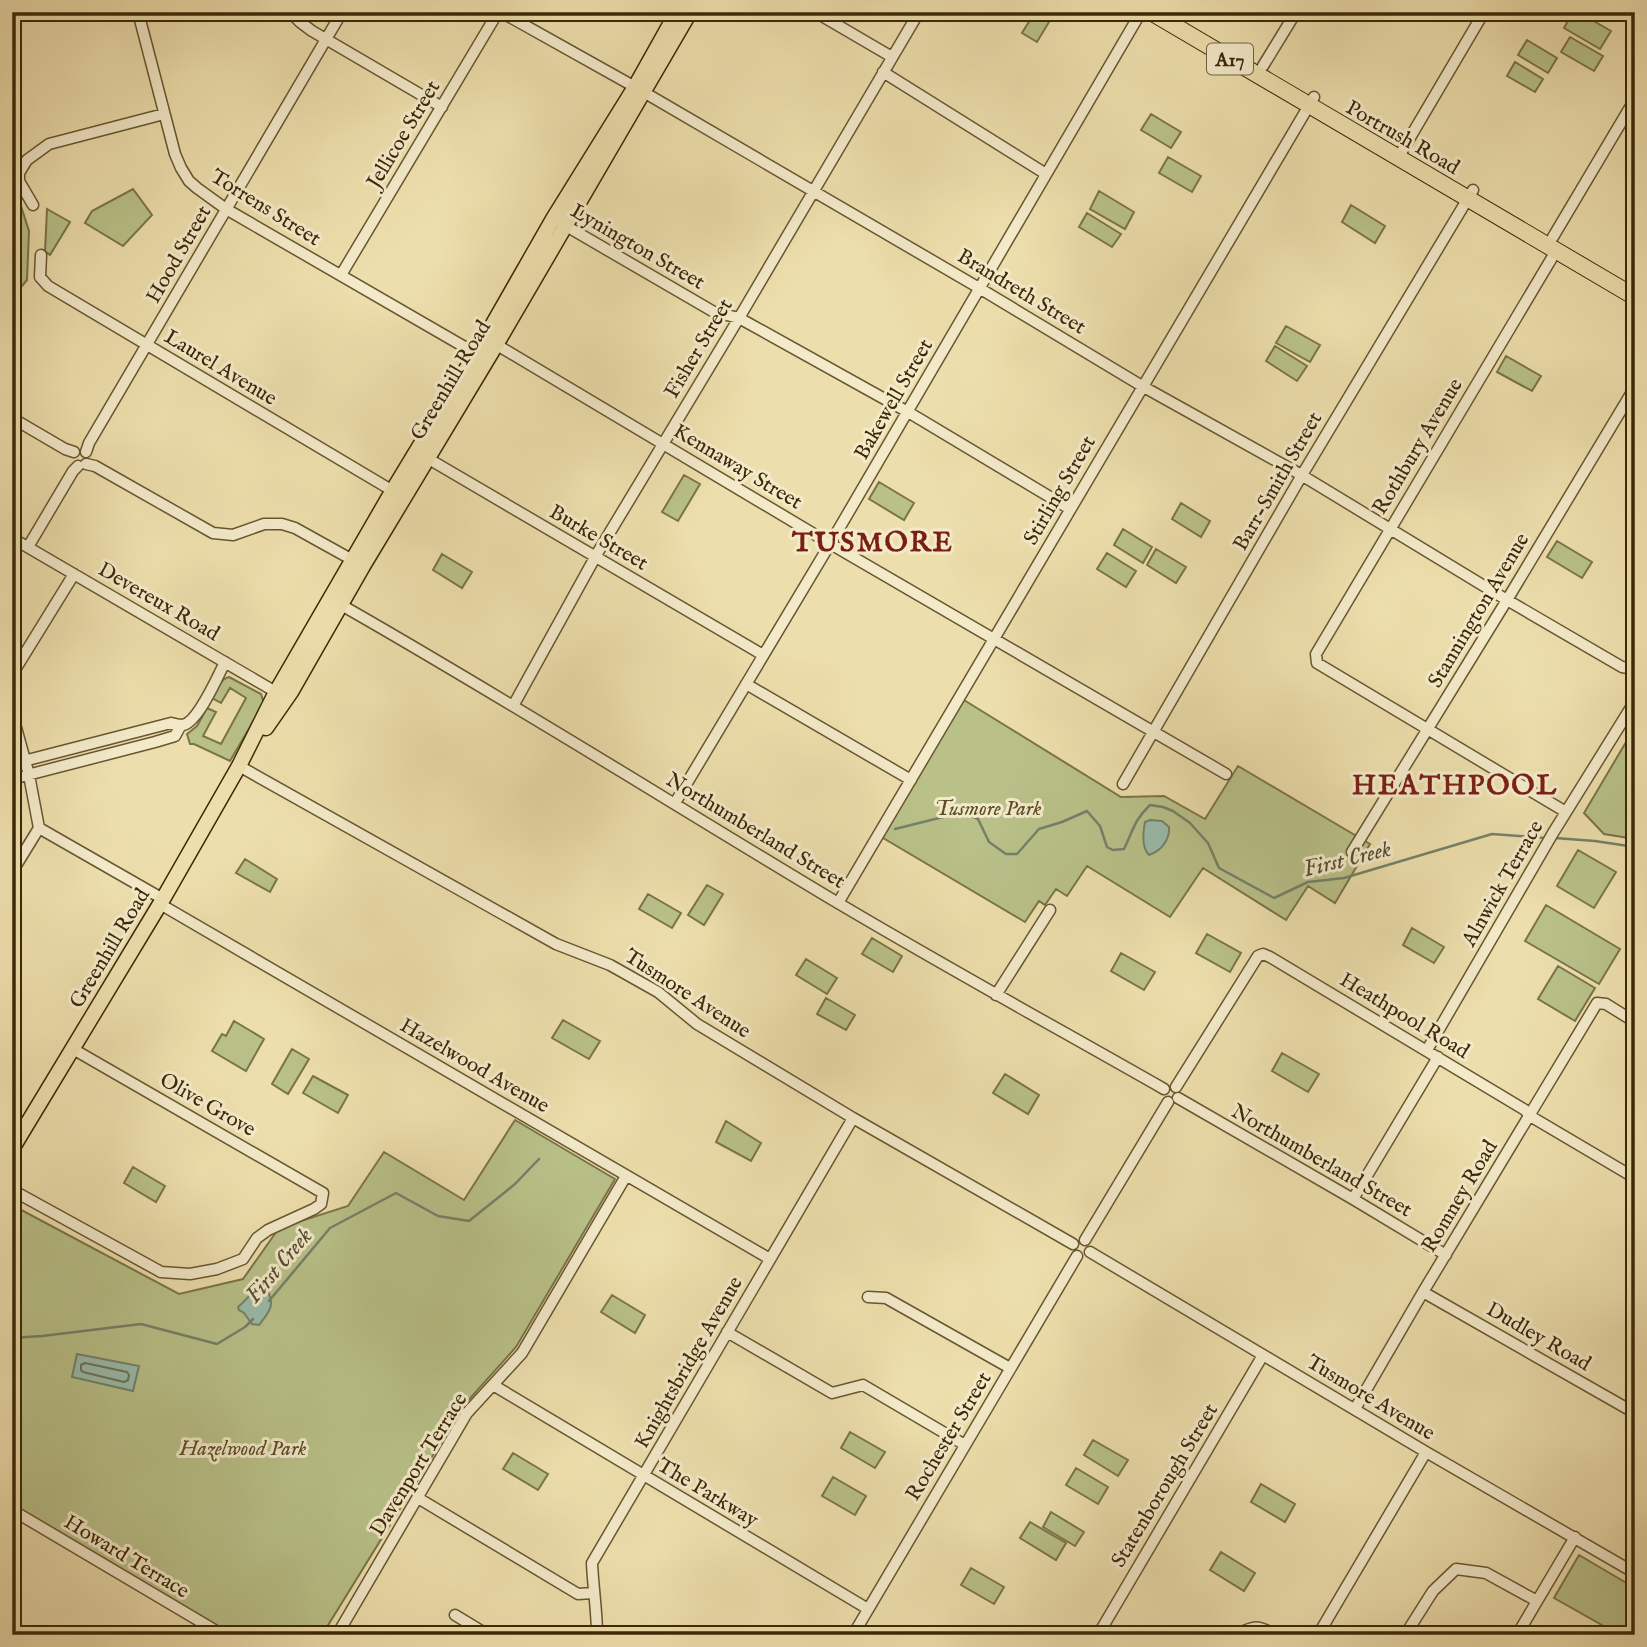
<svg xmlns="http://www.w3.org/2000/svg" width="1647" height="1647" font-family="'IM FELL English',serif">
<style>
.green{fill:#b9c189;stroke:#7a7448;stroke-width:2}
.water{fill:#99bcac;stroke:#74816a;stroke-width:2}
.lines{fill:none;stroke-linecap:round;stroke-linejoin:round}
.shore{stroke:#6a7259;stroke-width:2}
.stream{stroke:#74816a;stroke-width:2.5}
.minor-casing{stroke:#685630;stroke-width:13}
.major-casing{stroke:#3c2806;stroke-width:17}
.highway-casing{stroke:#3c2806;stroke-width:18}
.minor{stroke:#f3eaca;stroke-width:10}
.major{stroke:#eddfad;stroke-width:14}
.highway{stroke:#eddfad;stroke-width:16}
.labels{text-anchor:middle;stroke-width:6;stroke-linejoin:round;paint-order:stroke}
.shield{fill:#f3eaca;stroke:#736241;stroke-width:2}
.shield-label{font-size:19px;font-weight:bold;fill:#3c2806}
.street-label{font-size:21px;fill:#3c2806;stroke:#f3eaca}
.park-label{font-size:21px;font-style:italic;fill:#5b4e27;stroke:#f3eaca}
.water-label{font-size:23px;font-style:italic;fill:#534d30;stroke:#f3eaca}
.district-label{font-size:28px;font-weight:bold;letter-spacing:2px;fill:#7a1f14;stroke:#f3eaca}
</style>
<rect width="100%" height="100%" fill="#eddfad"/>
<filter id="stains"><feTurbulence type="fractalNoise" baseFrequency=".00286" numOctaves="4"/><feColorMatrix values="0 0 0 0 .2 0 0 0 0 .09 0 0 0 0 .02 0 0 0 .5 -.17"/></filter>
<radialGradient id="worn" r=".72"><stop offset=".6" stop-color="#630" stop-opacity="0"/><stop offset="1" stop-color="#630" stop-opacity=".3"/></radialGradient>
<path class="green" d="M1035,12H1055L1037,42L1022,33Z
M1573,12H1578L1611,31L1600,49L1564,28Z
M1570,37L1603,56L1594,71L1561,52Z
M1527,40L1557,58L1548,73L1518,55Z
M1515,62L1543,79L1535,92L1507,76Z
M1151,114L1181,132L1171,148L1141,130Z
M1168,157L1201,176L1192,192L1159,173Z
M133,189L152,215L123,246L85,223L92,211Z
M1099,191L1134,212L1125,229L1090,209Z
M12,196L20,203L29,231L27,280L12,298Z
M1351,205L1385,226L1375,243L1342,222Z
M47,209L70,222L50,255L45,251Z
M1087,213L1121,234L1112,247L1079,227Z
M1286,326L1320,345L1310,362L1276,343Z
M1275,346L1307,366L1297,381L1266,361Z
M1506,356L1541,376L1532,391L1497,372Z
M684,475L700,484L678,521L662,512Z
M879,482L914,503L904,520L869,499Z
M1181,503L1210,521L1201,537L1172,519Z
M1123,529L1152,547L1143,563L1114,545Z
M1557,541L1592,562L1582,578L1547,557Z
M1156,549L1186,567L1176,583L1147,565Z
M1107,553L1136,571L1126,587L1097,569Z
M442,554L472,572L462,588L433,570Z
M229,677L261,694L264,703L230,761L194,744H190L187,734L197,726L207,708L216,712L203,736L221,744L246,698L230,688L221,703L212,698C216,690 220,679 229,677Z
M959,697L1121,797L1164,796L1205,819L1238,766L1370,844L1335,903L1308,886L1286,920L1203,868L1170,917L1087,866L1067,896L1056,889L1045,905L1039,901L1025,922L878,835Z
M1635,727V839L1604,834L1584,813Z
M1578,850L1616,872L1594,908L1557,886Z
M245,859L277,879L270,892L236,873Z
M707,885L723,894L704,925L688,915Z
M648,894L681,913L672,928L639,909Z
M1546,905L1620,949L1599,984L1525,941Z
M1412,928L1444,947L1434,963L1403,945Z
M1207,934L1241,953L1230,972L1196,953Z
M872,938L902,956L893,972L862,954Z
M1121,953L1155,972L1144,990L1111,971Z
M806,959L837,978L827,994L796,975Z
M1558,966L1595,988L1575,1021L1538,999Z
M826,998L855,1015L846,1030L817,1014Z
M563,1020L600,1041L589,1059L552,1038Z
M234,1021L264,1039L246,1071L212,1051L222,1034L226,1036Z
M292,1049L309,1059L288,1094L272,1084Z
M1282,1053L1319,1074L1308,1092L1272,1071Z
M1005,1074L1039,1095L1028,1114L993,1093Z
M313,1076L348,1095L338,1113L303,1093Z
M515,1120L615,1179L516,1347L464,1405L322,1635H232L12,1504V1205L179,1294L243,1279L279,1228L348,1206L384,1152L464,1200Z
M726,1121L761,1143L751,1161L716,1142Z
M133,1167L165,1186L156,1202L124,1183Z
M612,1295L645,1315L635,1333L601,1312Z
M850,1432L885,1452L875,1468L841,1448Z
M1093,1440L1128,1460L1118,1476L1084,1455Z
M513,1453L548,1474L538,1490L503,1469Z
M1076,1468L1108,1487L1098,1504L1066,1485Z
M833,1477L866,1496L855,1515L822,1496Z
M1261,1484L1295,1504L1285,1522L1251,1502Z
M1051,1512L1084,1532L1075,1546L1043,1527Z
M1030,1522L1066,1543L1056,1560L1020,1538Z
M1221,1552L1255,1573L1244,1591L1210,1570Z
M1579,1555L1635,1588V1629H1609L1554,1598Z
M971,1568L1004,1587L994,1604L961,1585Z"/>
<path class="water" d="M1150,820L1162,821L1169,827C1170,840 1161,851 1149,855C1141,847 1143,832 1145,822Z
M266,1288C276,1305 270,1311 259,1325L252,1324L244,1313L239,1310L238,1307C249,1298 249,1291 266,1288Z
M77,1354L139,1366L133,1391L72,1377Z"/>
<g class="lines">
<path class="shore" d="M85,1363L127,1372L129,1375L128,1380L124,1382L83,1372L81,1370V1365Z"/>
<path class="stream" d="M895,829L963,812L978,819L989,842L1006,854H1017L1039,829L1062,822L1087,811L1100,826L1107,847L1113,850L1124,849C1133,831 1134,820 1150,805L1163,807L1173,811L1190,823L1208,843L1219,868L1274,898L1308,882L1344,878L1492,834L1545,838
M1555,838L1595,841L1635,847
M269,1301L330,1228L396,1193L438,1216L469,1221L515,1184L539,1159
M12,1338L42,1336L141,1324L217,1344L245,1327L253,1319"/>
<defs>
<path id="minor" d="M138,12L175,154L181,168L189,181L197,188L226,209L475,353
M290,12L300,22L312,31L442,107
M501,12L635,87L974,285L1142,386L1298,473L1507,600L1622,667L1635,669
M815,12L892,57
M1263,66L1296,12
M883,72L1046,174
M1398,158L1484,12
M33,205L19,181V173L27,160L49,144L164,114
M561,223L714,312L739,318L748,323L908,412L1070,509
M1553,237L1635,99
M1556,251L1316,654L1317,663L1566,812
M41,255L40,277L48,286L398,494
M341,275L498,12
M492,342L834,546L1226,774
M12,418L65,449L74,452
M86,452L89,443L342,12
M422,455L763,655
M86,464L95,466L213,533L233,535L264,524H282L295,528L358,563
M12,538L281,695
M28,547L73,471L78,466
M336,602C505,698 671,803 838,903C946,967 1055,1027 1164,1089
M12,677L16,668L74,574
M746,684L911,780
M513,706L598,552L739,318L919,12
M12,713L29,775L39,828L163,899
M12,764L171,723C174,724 180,725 183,725C198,722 218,676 225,662
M239,766L556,944L610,965L658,992L697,1024L853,1118L1073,1244
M12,779L155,742L175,736L181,725
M1123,784L1302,475L1473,190
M675,803L830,544L1141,12
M1352,852L1507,600L1635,387
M12,872L39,828
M838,903L1314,97
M160,904L770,1259
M996,995L1050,910
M1427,1050L1553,833L1635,701
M1176,1087L1258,956L1263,954L1270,957L1525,1110L1530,1116L1635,1178
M1178,1098L1353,1199L1446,1255
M12,1190L161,1272L190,1274L217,1269L243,1259L257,1238L268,1230L314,1209L321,1204L323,1193L73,1049
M1353,1199L1438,1057
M1085,1240L1168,1102
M1090,1252L1426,1452L1635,1573
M1423,1292L1635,1413
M868,1297L886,1298L1010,1368
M727,1332L832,1393L863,1385L965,1445
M493,1385L868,1609
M1355,1409L1423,1292L1597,1003L1606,1004L1635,1022
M418,1498L578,1594L593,1593
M12,1510L223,1635
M455,1615L488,1635
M1407,1632L1433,1591L1456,1569L1486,1573L1537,1601
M337,1635L467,1413L522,1353L626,1176
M597,1635C597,1611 593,1587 592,1563L853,1118
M853,1635L1077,1256
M1098,1635L1263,1355
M1235,1635C1254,1626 1257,1624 1275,1635
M1318,1635L1426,1452
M1517,1635L1575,1537"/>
<path id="major" d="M266,728L291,692L363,566L496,345L690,12
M12,1149L163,899L239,766L276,692L393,490L485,338L553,219L635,87L677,12"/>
<path id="highway" d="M1151,12L1635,297"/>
</defs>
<use href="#minor" class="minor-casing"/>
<use href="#major" class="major-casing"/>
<use href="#highway" class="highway-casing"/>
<use href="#minor" class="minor"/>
<use href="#major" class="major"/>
<use href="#highway" class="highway"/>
</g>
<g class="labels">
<rect class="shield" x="1207" y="43.5" width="46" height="31" rx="5"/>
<g class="shield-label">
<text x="1230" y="66">A17</text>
</g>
<g class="street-label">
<text transform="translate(403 134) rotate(-59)" y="7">Jellicoe Street</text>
<text transform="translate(1403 137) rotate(30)" y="7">Portrush Road</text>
<text transform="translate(266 207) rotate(32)" y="7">Torrens Street</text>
<text transform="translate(638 246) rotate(30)" y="7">Lynington Street</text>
<text transform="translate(178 254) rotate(-60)" y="7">Hood Street</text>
<text transform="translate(1022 291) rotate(31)" y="7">Brandreth Street</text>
<text transform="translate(698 348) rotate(-59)" y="7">Fisher Street</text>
<text transform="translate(221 367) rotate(31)" y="7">Laurel Avenue</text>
<text transform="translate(450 380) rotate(-59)" y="7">Greenhill Road</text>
<text transform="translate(893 399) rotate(-60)" y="7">Bakewell Street</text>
<text transform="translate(1417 446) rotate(-59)" y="7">Rothbury Avenue</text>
<text transform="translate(738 466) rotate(31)" y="7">Kennaway Street</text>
<text transform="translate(1277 481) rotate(-60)" y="7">Barr-Smith Street</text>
<text transform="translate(1059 490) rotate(-60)" y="7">Stirling Street</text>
<text transform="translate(599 537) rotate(30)" y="7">Burke Street</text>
<text transform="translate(159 601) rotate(30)" y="7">Devereux Road</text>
<text transform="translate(1478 610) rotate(-59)" y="7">Stannington Avenue</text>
<text transform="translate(756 830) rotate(31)" y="7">Northumberland Street</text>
<text transform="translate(1502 883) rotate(-60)" y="7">Alnwick Terrace</text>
<text transform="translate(109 948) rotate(-59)" y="7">Greenhill Road</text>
<text transform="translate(688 993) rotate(33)" y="7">Tusmore Avenue</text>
<text transform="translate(1405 1015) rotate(31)" y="7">Heathpool Road</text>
<text transform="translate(475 1065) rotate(30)" y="7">Hazelwood Avenue</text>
<text transform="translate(208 1104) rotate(30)" y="7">Olive Grove</text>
<text transform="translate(1322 1160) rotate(30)" y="7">Northumberland Street</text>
<text transform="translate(1459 1196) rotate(-59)" y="7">Romney Road</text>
<text transform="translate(1539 1336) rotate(30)" y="7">Dudley Road</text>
<text transform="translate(688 1362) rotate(-60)" y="7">Knightsbridge Avenue</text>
<text transform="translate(1371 1397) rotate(31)" y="7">Tusmore Avenue</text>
<text transform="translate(948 1436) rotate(-59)" y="7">Rochester Street</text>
<text transform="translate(418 1464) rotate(-58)" y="7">Davenport Terrace</text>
<text transform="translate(1164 1485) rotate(-59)" y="7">Statenborough Street</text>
<text transform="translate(708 1492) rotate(31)" y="7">The Parkway</text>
<text transform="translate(127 1556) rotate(31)" y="7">Howard Terrace</text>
</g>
<g class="park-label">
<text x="988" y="815">Tusmore Park</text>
<text x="243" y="1455">Hazelwood Park</text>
</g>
<g class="water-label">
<text transform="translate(1347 858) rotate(-14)" y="8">First Creek</text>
<text transform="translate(278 1265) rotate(-50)" y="8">First Creek</text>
</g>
<g class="district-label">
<text x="873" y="551">TUSMORE</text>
<text x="1455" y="794">HEATHPOOL</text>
</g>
</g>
<rect width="1647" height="1647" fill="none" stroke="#eddfad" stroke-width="42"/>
<rect x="14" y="14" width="1619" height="1619" fill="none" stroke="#3c2806" stroke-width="3.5"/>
<rect x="21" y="21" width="1605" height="1605" fill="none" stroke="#3c2806" stroke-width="2"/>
<rect width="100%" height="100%" filter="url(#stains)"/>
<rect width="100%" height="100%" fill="url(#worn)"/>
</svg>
